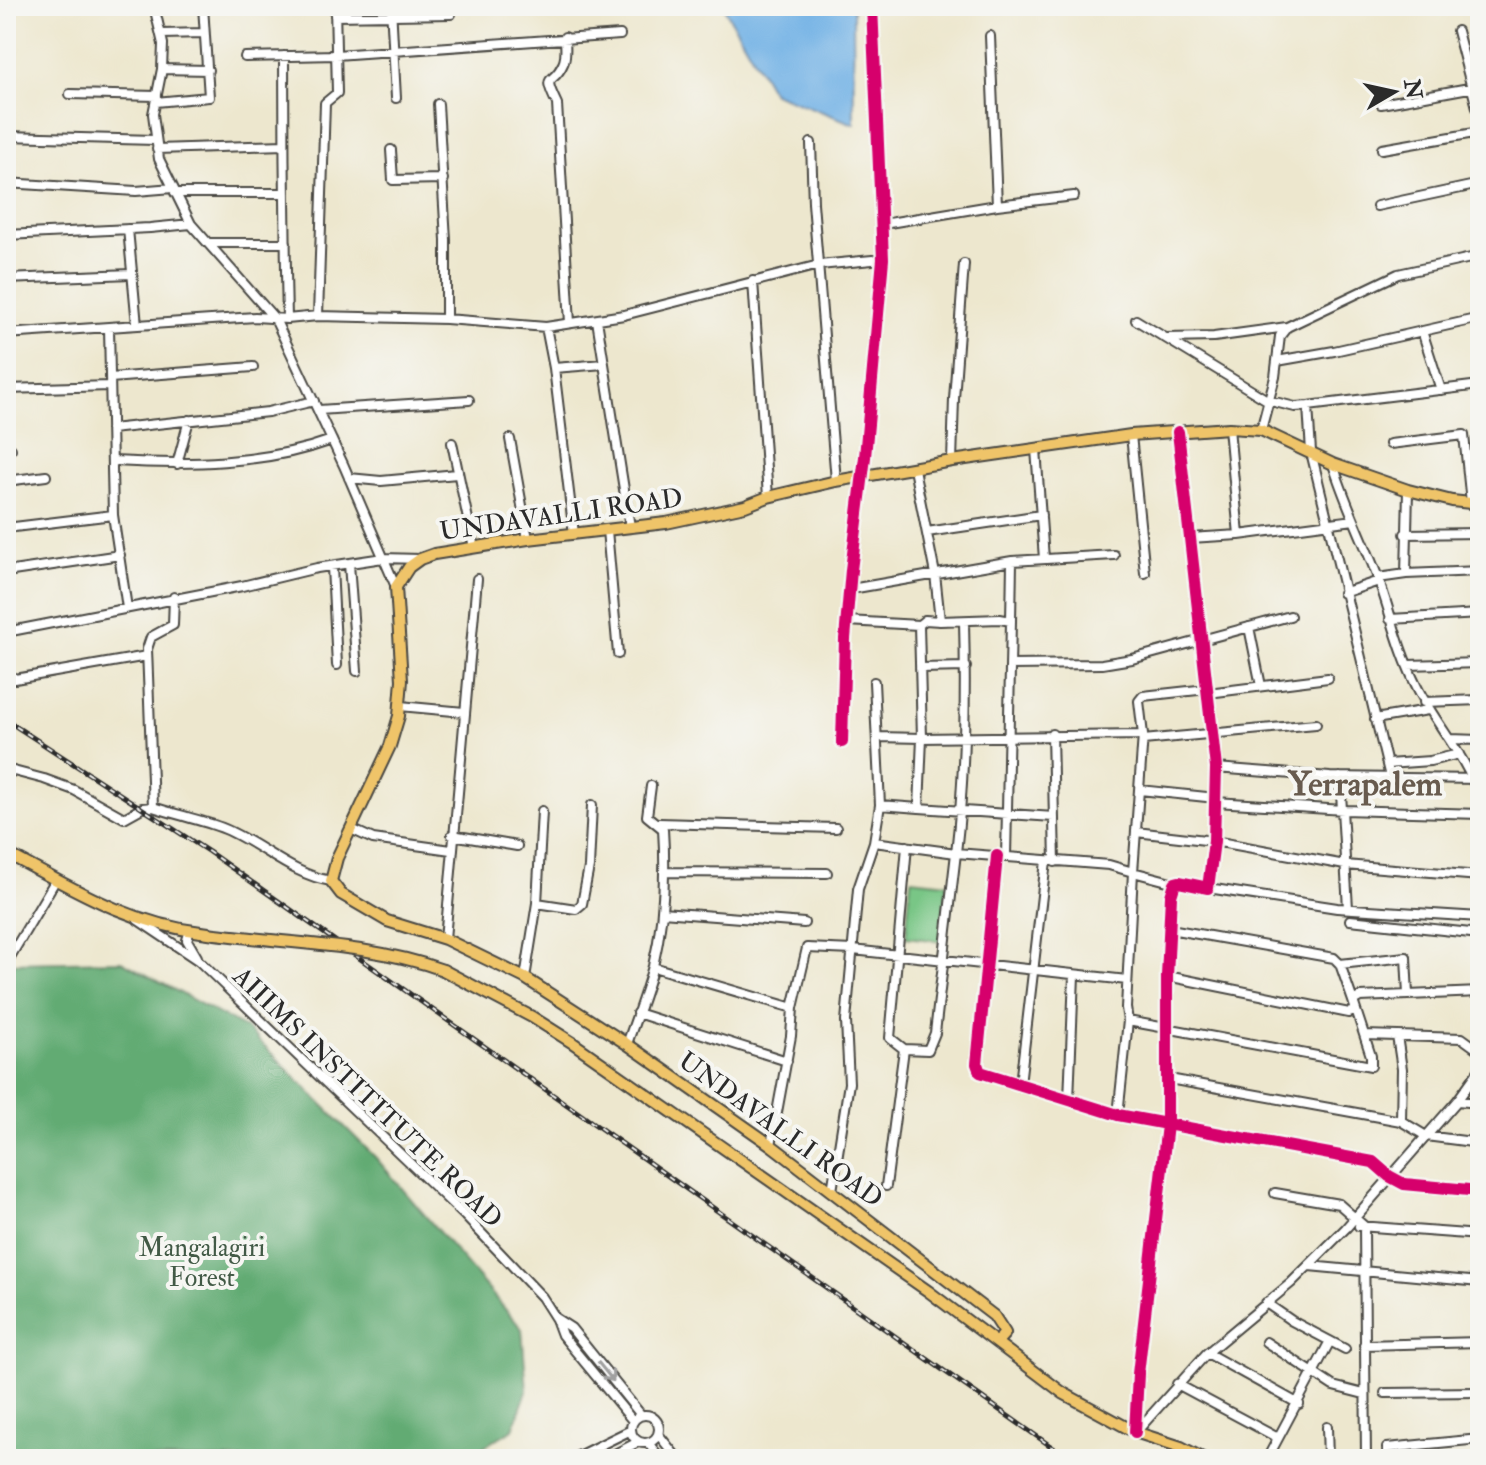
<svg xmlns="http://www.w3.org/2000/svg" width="1486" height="1465" font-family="'IM FELL Double Pica',serif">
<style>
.green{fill:#79c686;stroke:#527858;stroke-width:2}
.forest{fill:#62ab73;stroke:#466b4f;stroke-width:2}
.water{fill:#71b1e5;stroke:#4e6e88;stroke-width:2}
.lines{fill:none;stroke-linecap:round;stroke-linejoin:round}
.minor-casing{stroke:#484743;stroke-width:12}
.major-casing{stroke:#484743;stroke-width:14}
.minor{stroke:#fff;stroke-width:8}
.major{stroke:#efc469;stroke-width:10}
.rail-casing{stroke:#2b2b2b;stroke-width:5}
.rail{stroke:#f6f6f2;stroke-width:2;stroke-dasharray:6;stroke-linecap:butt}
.major-bridge-casing{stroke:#484743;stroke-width:14;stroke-linecap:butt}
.major-bridge{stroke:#efc469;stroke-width:10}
.cycleway-casing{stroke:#f6f6f2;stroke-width:17}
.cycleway{stroke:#d6006c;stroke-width:12}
.oneway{stroke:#a0a0a0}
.labels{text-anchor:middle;stroke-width:8;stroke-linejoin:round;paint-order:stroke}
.street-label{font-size:26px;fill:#2b2b2b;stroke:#f6f6f2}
.park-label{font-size:26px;fill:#425a46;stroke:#f6f6f2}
.district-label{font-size:34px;font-weight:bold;fill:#685b4e;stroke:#f6f6f2}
</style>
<rect width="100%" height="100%" fill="#f6f6f2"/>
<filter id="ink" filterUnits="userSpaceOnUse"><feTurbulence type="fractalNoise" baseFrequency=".0125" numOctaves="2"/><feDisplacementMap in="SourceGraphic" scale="16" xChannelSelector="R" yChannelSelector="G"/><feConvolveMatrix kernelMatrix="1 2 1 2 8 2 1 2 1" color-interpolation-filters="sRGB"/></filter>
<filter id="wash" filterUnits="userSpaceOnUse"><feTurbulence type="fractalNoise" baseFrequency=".006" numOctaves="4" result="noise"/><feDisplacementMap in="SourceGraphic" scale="32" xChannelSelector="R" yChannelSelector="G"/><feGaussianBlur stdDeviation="1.8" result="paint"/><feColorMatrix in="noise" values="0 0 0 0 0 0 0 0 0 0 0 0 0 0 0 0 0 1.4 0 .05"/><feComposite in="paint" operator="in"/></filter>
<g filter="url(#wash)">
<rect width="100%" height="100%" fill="#ede7ce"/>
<path class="green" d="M911,879L947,883L941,941L906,937Z"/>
<path class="forest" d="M121,961L247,1029L376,1158L522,1329L527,1391L513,1429L463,1459H6V963Z"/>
<path class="water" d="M723,6H853L854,124L773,93Z"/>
</g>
<g filter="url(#ink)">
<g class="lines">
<defs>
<path id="minor" d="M154,6L163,44L162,69L153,114L159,159L191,224L275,319L344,466L396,587
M391,6L396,98
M335,16L451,14
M1457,31L1480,119
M162,34L204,33
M990,36L997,205
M565,37C565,45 567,57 563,64C553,87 541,71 557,104L570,323
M284,56C284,144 285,231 287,319
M245,57L336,55L620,35
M162,69L208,70
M70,94L157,96
M156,102L209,97L203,6
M438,104L446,240V319
M1381,104L1480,86
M6,136L155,140
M811,143L813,203L836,481
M157,149L284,145
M1382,149L1480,132
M391,150L393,180L443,179
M6,183L136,191L173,188
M175,193H283
M1377,206L1480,184
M883,224L997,205L1074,196
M128,229L137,325
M6,235L150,228L191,224
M209,243H286
M6,279L131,274
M753,281L768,497
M318,316L446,319L546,327L624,315L819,265L883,259
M597,320L630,527
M1136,320L1267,400L1295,407L1308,406L1480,385
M546,327L554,368L574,534
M109,328L113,515L127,608
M1422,331L1441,390
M6,334L255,317L287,319L318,316L325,103L337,93L335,6
M1167,338L1214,337L1287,327
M1277,361L1334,351L1480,318
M554,368L604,364
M110,378L253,367
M6,389L110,386
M1308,406L1311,452L1390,777
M319,410L469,400
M1229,428L1239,535
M111,429L268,412L314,401
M1261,430L1275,377L1280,336L1287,327L1398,274L1480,256
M1131,435L1145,573
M510,439L528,539
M452,443L474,548
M1390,444L1464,435L1471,503
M6,449H11
M1036,449L1044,559
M113,461C186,465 263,465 332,440
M952,461L954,399L964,264
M177,464L189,420
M1333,464C1345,503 1363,539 1378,578C1391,614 1399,652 1417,687C1436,725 1466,756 1480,798
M914,469L935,574L940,621L1000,619L1011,621L1006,857
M349,478L381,481L457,474
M6,481L46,476
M6,528L113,515
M607,530L618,654
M927,532L1041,515
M1405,534L1480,533
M1190,538L1239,535L1354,520
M349,564L357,671
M332,567L337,665
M6,572L120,555
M1406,574L1408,490
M1378,578L1406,574L1480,571
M851,589L1012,561L1114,555
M1343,593L1379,581
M1390,619L1480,614
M847,621L919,625
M940,621L925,620L919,625L922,738L1143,735
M964,621C966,699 965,776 956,853L1109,865L1133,872L1126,1008L1128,1021L1371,1066V1056L1353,1001L1360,997L1480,992
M1011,621L1012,561
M1249,627L1261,686
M6,632L242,586L317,568L383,558L420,559
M1010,665L1102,664L1132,659L1290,616
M1407,665L1480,663
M920,668L966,667
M6,672L15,679L147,656
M874,682L880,805
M1208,693L1328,678
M1424,702L1480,700
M400,706L464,712
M1375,719L1428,710
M1052,734L1055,862
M1450,739L1480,740
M1143,740L1316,724
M842,742L845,639L851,570L865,457L883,259L872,6
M1387,764L1430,761L1459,754
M1216,768L1330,777L1480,779
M6,769L44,779L74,790L124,818L142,808L153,807C177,815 202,820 225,829C261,844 292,875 331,881
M1340,777L1348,908
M1140,790L1216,798
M1215,802L1344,810L1480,814
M153,807L147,649L151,637L173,625L174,597
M919,808L1054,817
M659,823L836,828
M351,829L373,839L451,850
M1136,832L1214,841L1345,865L1480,876
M452,835L517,846
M874,842L956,853L935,1033L928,1050L904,1049L890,1038L907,846
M997,856L977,1064L980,1072L1118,1115L1373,1162L1389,1176L1404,1184L1480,1191
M666,872L827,873
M1175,883L1133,872L1143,735L1139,701L1143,696L1207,689
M1208,888L1337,908L1480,917
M537,903L576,909L582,904L589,867L592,805
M662,912L804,923
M138,920L199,961L465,1216L542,1297L556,1319L562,1335L633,1421
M1350,920L1480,934
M1170,929L1334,958L1340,964L1353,1001
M192,931L189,933L187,940L197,957
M445,939L477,579
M10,957L55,881
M1340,964L1406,957L1408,995
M653,967L793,1008
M1167,976L1349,1013L1356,1010
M525,978L537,903L542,811
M637,1013L787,1061
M1365,1035L1462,1038L1480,1051
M1397,1036L1402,1069L1401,1121
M627,1044C636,1018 646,992 653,966C664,920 666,875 663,829L647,816L651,786
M1169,1079L1401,1121L1426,1136L1480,1143
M1020,1084L1046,861
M1069,1100L1074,975
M1457,1101L1480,1103
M1118,1115L1128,1021
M771,1145L791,1036L793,1008L807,948L853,950L1127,980
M886,1186L904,1049
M832,1191L849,1083L846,1021L858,889L874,842L880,805L919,808L922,738L878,737
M1275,1193L1339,1204L1364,1226L1366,1459
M1359,1226L1480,1235
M1309,1266L1480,1282
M1266,1303L1292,1321L1345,1349
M557,1319L571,1328L641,1415
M1266,1342L1333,1386L1364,1394
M1364,1345L1480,1342
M1207,1353L1299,1404
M1177,1384L1278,1438
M1385,1393L1480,1392
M631 1429a14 14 0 1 1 28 0a14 14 0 1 1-28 0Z
M1327,1427L1328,1459
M1135,1432L1138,1374L1167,1125V976L1171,896L1175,883L1179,882L1208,888L1214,841L1216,768L1178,432
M1136,1432L1207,1353L1291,1283L1346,1228L1457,1101L1480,1069
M658,1434L678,1459
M648,1443L661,1459
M572,1459L631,1430
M605,1459L638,1442
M1267,1459L1330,1341
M1388,1459L1387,1448L1480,1439"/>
<path id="major" d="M6,853C71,887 126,923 201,932
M443,970L532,1017L573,1043L928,1291L1063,1393L1135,1432L1181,1447L1204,1459
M997,1342L1005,1333L994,1316L771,1145L627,1044L525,978L445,939L387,921L341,894L331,881L337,858L390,746L399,716L402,680L396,587L409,567L420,559L434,554L528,539L666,523L745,506L768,497L836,481L952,461L1131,435L1229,428L1261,430L1333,464L1408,490L1452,501L1480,504"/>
</defs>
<use href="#minor" class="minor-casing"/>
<use href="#major" class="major-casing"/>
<use href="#minor" class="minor"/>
<use href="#major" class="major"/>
<defs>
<path id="rail" d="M6,720L209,852L1069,1459"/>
</defs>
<use href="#rail" class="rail-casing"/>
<use href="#rail" class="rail"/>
<defs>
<path id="major-bridge" d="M201,932C281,944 366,942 443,970"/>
</defs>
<use href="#major-bridge" class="major-bridge-casing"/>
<use href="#major-bridge" class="major-bridge"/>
<defs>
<path id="cycleway" d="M842,742L845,639L851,570L865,457L883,259L872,6
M997,856L977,1064L980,1072L1118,1115L1373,1162L1389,1176L1404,1184L1480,1191
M1135,1432L1138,1374L1167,1125V976L1171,896L1175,883L1179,882L1208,888L1214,841L1216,768L1178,432"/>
</defs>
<use href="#cycleway" class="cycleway-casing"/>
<use href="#cycleway" class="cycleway"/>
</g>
<defs><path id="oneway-shaft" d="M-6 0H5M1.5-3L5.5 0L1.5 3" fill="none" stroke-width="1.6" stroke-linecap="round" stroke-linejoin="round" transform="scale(2)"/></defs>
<use class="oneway" href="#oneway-shaft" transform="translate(606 1372) rotate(51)"/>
</g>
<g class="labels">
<g class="street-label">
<text transform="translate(561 514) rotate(-8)" y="9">UNDAVALLI ROAD</text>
<text transform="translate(368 1097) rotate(44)" y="9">AIIIMS INSTITITUTE ROAD</text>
<text transform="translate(781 1129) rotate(36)" y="9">UNDAVALLI ROAD</text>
</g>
<g class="park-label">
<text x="202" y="1256">Mangalagiri<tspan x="202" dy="30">Forest</tspan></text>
</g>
<g class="district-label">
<text x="1365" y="795">Yerrapalem</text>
</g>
</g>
<rect width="1486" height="1465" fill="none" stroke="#f6f6f2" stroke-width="32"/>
<g transform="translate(1394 92) rotate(81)" stroke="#f6f6f2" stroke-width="6" paint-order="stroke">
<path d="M0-6L14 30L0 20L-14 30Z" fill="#2b2b2b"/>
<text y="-12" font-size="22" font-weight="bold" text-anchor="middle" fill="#2b2b2b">N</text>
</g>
</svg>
